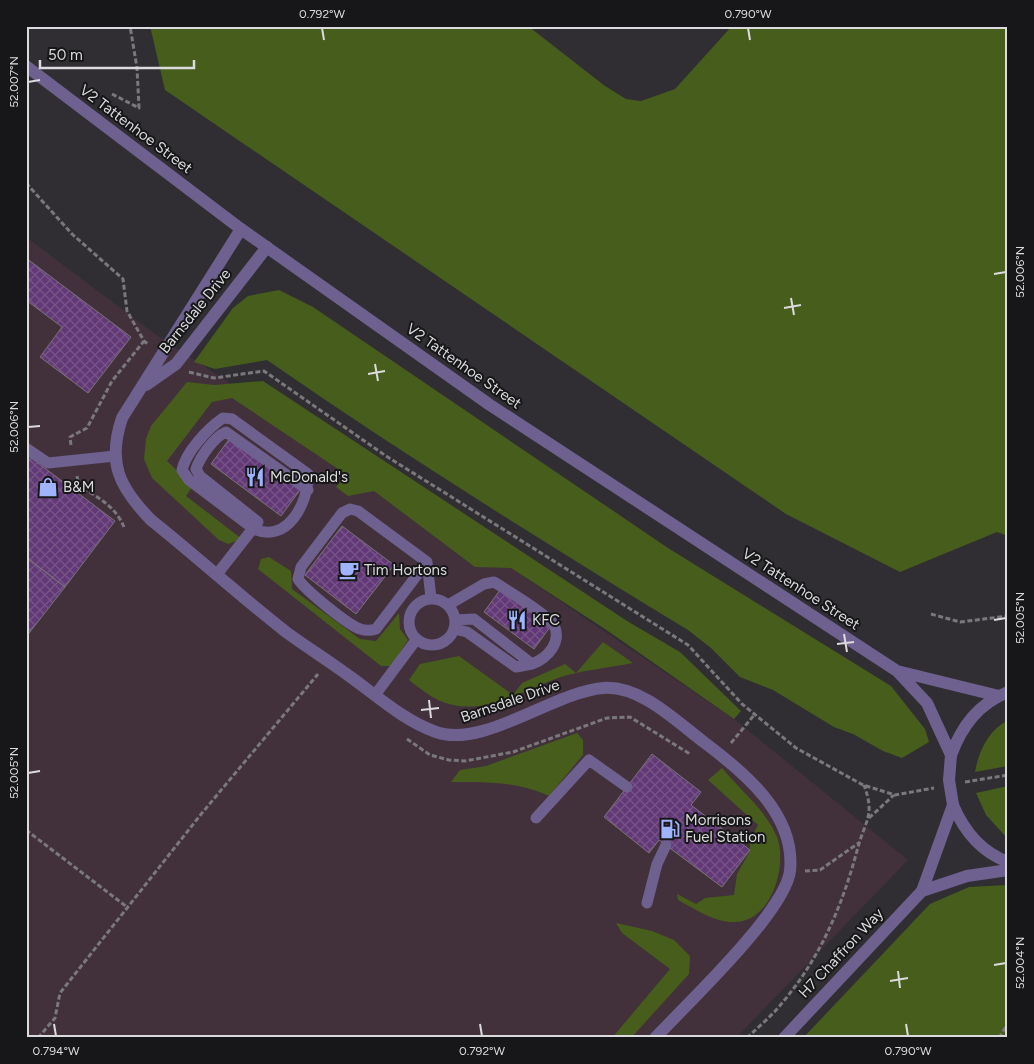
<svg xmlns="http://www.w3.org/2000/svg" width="1034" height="1064" font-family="Figtree,sans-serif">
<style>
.commercial{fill:#42313a}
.green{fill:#465d1c}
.building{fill:url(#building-cross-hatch);stroke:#767378}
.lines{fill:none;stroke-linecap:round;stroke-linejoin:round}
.path{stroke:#7a787b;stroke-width:3;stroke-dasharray:5 2.5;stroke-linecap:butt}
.service{stroke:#6e6190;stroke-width:11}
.minor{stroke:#6e6190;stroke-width:12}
.tertiary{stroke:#6e6190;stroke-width:12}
.tertiary-bridge{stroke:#6e6190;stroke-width:12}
.ticks{fill:none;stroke:#dbdadc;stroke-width:2}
.labels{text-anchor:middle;stroke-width:4;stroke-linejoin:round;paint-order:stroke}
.street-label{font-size:15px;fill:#dbdadc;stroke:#171719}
.poi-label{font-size:15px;fill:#dbdadc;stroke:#171719;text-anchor:start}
.neatline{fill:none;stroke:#dbdadc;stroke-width:2}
.ticks-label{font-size:12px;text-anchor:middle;fill:#dbdadc}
</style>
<defs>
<pattern id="building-cross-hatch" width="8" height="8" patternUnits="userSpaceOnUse" patternTransform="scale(1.25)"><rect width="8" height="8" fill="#623976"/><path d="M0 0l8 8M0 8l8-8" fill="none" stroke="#785589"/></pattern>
</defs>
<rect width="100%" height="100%" fill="#302e32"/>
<path class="commercial" d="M26,237L155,334L511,568L734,719L908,860L736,1038H26Z"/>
<path class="green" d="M150,26H528L605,86L626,99L641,101L675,89L732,26H1008V536L997,532L900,572L786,514L165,90Z
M279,290L313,307L668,548L891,686L925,729L929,742L902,758L883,751L853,734L834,727L773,690L740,677L711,648L688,630C545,543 404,455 267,360L215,369L194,362L233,308L248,296Z
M263,381L627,621L680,652L741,711L734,719L605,629L511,568L475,567L374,491L348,496L336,487L347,475L232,398L212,402L167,461L193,486L186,496L242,539L228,544L219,540L152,478L144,459L146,439L151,426L187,382L214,385Z
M269,557L291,571L292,589L360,639L376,641L399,613L400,629L408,640L391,666H381L258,569L261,559Z
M603,642L633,663C609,668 581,670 558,678C520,692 479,719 438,700C428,695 418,687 409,680L420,664L459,656L513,695L522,683L565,664L576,673Z
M1008,720V766L975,772C979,750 988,731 1008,720Z
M577,733L583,740V755L549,796C517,781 485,782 451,782L460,770L486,766Z
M722,768C740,790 766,810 777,837C788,866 771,922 735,922C715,923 695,909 678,900L677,894L696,904L705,898L734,895L737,874L750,851V840L758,825L708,780Z
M1008,786V839L986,815L976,793Z
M1008,885V1038H803L930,904L969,887Z
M616,923L652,931L674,940L690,956L689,974L631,1038H612L670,969L622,933Z"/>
<path class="building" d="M26,258L131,337L88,393L40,357L62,327L26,300Z
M230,438L300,490L281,516L211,464Z
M26,454L115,521L65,587L26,557Z
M342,526L394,565L356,614L305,575Z
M26,557L65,587L26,637Z
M500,590L550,627L534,649L484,612Z
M652,754L701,792L691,805L750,850L722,887L659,840L649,853L604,817Z"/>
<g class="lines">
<path class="path" d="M112,94L139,108L137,68L130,26
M26,183L72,234L123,279L127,311L144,341L149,345
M189,372L214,378L264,371L386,456L688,645L742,704L796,748L863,785L895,795L934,788
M71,445L70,437L87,428L112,381L144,341
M77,476L79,486C98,497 115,506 124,527
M931,614L960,622L1008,616
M407,739L430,755L449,760L465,761L513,752L607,718L630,717L690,754
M731,743L755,714
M965,782L1008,775
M869,818L894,795
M26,830L127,907
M805,871L820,870L860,842
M38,1038L55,1018L60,993L202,813L318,674
M747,1038C758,1027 772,1016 782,1003C821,957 843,904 858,847C866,819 875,815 864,785
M999,1038L1008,1023"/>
<path class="service" d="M223,418L232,419L308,474C309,503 287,544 254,529L189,480L182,470C186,452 207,429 223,418Z
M26,448L48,463L115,456
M427,562L376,629C370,631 366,631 360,629C348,625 305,590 298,579L301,567L342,513L350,509L358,511L427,562L431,598
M218,573L258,522L200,476L196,469C200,457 214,437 226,432L308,490
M409 622a23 23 0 1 1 46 0a23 23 0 1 1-46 0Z
M448,605L484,584L494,582C504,588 549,616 554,625C562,642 548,658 532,664L474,619L455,620
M454,629L467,632L516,667L532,664
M375,695L416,640
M536,818L589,760L627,787
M647,903L657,864L666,845"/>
<path class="minor" d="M241,229L122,418C107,463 119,487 151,520C196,556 240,596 286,632C305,646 326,659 345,673C374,693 402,720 436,732C483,749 554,692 603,688C641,685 677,722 705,743C745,773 796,815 790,871C785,912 686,1005 655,1038
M146,385L176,364L267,247"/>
<path class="tertiary" d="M26,66L241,229L490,405L897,671L927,703L951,755
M897,671L999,696
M951,755C962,726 978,704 1008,692
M953,805C964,831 981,852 1008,862
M922,891L967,876L1008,870
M784,1038L922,891L953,805"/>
<path class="tertiary-bridge" d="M951,755L949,780L953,805"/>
</g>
<path class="ticks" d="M322,28L324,40M748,28L750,40M28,82L40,80M994,274L1006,272M791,298L794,315M784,308L801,305M375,364L378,381M368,374L385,371M28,427L40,426M994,620L1006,618M844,634L847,652M837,644L854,642M429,700L431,718M421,710L439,708M28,773L40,771M994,965L1006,963M898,971L900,988M890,981L908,978M54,1024L56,1036M480,1024L482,1036M906,1024L908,1036"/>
<defs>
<symbol id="restaurant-bare" viewBox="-9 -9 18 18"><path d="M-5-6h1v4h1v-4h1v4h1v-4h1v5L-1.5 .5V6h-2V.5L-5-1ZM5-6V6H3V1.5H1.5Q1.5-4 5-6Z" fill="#a0b3fd" stroke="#171719" stroke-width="2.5" paint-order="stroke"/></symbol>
<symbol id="shop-bare" viewBox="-9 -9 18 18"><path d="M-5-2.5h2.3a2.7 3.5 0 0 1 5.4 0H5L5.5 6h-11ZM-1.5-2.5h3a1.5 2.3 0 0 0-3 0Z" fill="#a0b3fd" stroke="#171719" stroke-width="2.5" paint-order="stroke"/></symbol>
<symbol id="cafe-bare" viewBox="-9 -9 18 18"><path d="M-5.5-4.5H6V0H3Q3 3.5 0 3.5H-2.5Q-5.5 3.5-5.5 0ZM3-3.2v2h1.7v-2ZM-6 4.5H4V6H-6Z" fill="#a0b3fd" stroke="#171719" stroke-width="2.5" paint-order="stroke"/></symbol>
<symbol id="fuel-bare" viewBox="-9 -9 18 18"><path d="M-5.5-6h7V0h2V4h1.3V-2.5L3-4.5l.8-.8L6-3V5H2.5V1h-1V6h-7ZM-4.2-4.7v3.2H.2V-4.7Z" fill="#a0b3fd" stroke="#171719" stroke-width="2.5" paint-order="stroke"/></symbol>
</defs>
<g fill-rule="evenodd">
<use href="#restaurant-bare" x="241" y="463" width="28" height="28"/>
<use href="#shop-bare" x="34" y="473" width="28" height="28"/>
<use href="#cafe-bare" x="335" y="556" width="28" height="28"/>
<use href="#restaurant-bare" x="503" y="606" width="28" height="28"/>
<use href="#fuel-bare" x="656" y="815" width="28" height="28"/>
</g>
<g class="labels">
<g class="street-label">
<text transform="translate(136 129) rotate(37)" y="5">V2 Tattenhoe Street</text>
<text transform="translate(195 311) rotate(-51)" y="5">Barnsdale Drive</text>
<text transform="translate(464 366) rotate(35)" y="5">V2 Tattenhoe Street</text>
<text transform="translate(801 589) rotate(33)" y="5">V2 Tattenhoe Street</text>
<text transform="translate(510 701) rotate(-19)" y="5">Barnsdale Drive</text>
<text transform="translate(841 953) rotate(-47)" y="5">H7 Chaffron Way</text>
</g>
<g class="poi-label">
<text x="270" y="482">McDonald's</text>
<text x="63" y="492">B&amp;M</text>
<text x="364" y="575">Tim Hortons</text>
<text x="532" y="625">KFC</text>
<text x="685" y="825">Morrisons<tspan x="685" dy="17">Fuel Station</tspan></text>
</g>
</g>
<rect width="1034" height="1064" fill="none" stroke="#171719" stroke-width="55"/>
<path d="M40 60v8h154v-8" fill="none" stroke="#dbdadc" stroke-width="2.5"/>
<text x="48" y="60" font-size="15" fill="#dbdadc" stroke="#171719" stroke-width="4" paint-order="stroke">50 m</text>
<rect x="28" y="28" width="978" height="1008" class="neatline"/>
<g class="ticks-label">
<text x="322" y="18">0.792°W</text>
<text x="748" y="18">0.790°W</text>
<text transform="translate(14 82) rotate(-90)" y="4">52.007°N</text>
<text transform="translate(1020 272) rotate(-90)" y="4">52.006°N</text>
<text transform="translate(14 427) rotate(-90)" y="4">52.006°N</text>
<text transform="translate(1020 618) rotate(-90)" y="4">52.005°N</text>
<text transform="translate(14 773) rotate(-90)" y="4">52.005°N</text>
<text transform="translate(1020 963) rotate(-90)" y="4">52.004°N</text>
<text x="56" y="1055">0.794°W</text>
<text x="482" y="1055">0.792°W</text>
<text x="908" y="1055">0.790°W</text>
</g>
</svg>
